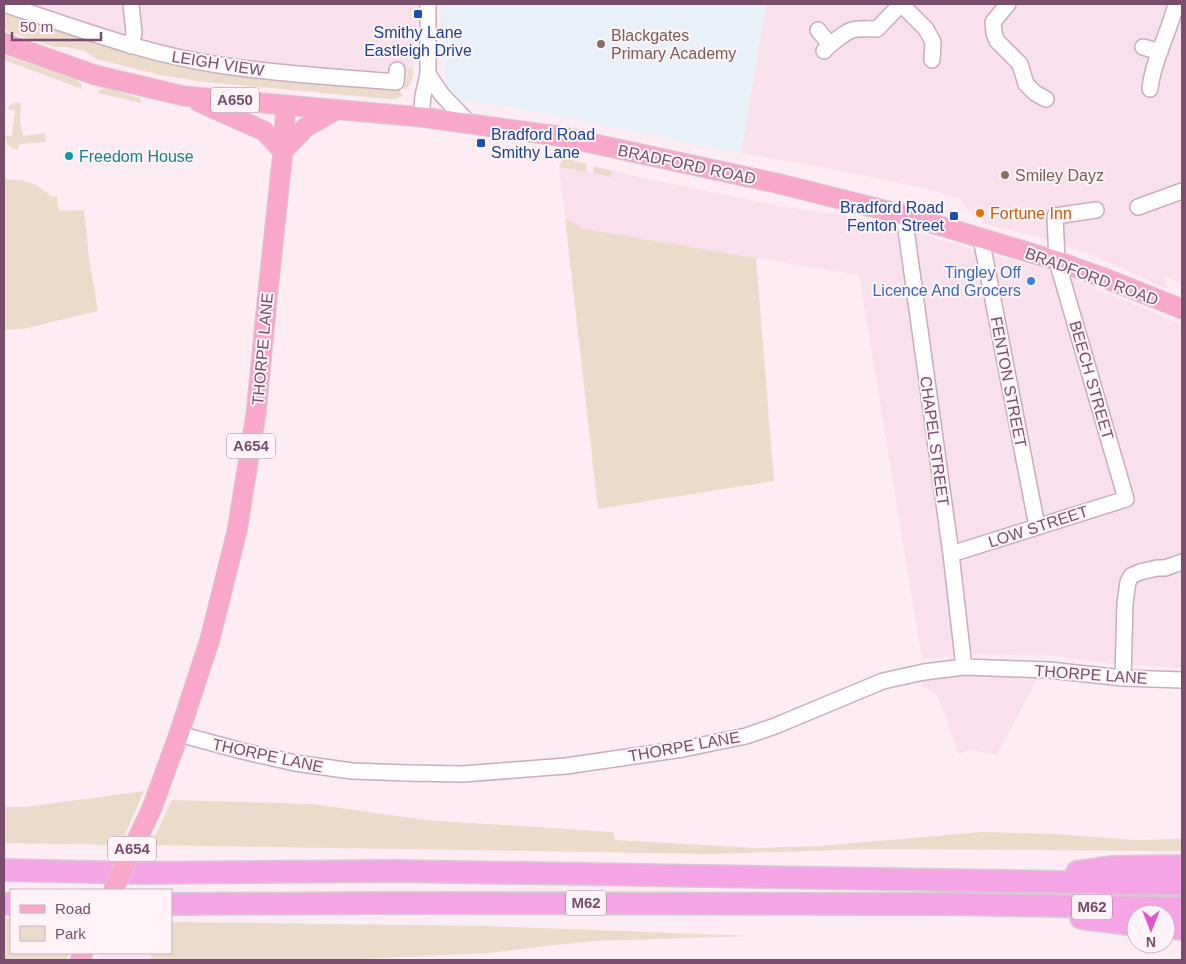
<svg xmlns="http://www.w3.org/2000/svg" width="1186" height="964" font-family="Arial,sans-serif">
<style>
.residential{fill:#f9e0ed}
.commercial{fill:#fce0f6}
.education{fill:#e8f0f9}
.green{fill:#ebdbca}
.lines{fill:none;stroke-linecap:round;stroke-linejoin:round}
.minor-casing{stroke:#cbabc0;stroke-width:18}
.major-casing{stroke:#d7cad3;stroke-width:21}
.highway-casing{stroke:#d7cad3;stroke-width:24}
.minor{stroke:#fff;stroke-width:15}
.major{stroke:#f9a7cb;stroke-width:19}
.highway{stroke:#f5a5e6;stroke-width:21}
.major-bridge-casing{stroke:#d7cad3;stroke-width:21;stroke-linecap:butt}
.major-bridge{stroke:#f9a7cb;stroke-width:19}
.transit-dot{fill:#1a4fb4;stroke:#fff3f8;stroke-width:2}
.education-dot{fill:#8d6e63;stroke:#fff3f8;stroke-width:2}
.culture-dot{fill:#0f9aa8;stroke:#fff3f8;stroke-width:2}
.food-dot{fill:#e8710a;stroke:#fff3f8;stroke-width:2}
.shop-dot{fill:#3f7fe0;stroke:#fff3f8;stroke-width:2}
.labels{text-anchor:middle;stroke-width:4;stroke-linejoin:round;paint-order:stroke}
.shield{fill:#fff3f8;stroke:#a18097;stroke-width:1}
.shield-label{font-size:15px;font-weight:bold;fill:#794e6d}
.transit-label{font-size:16px;fill:#164399;stroke:#fff3f8}
.education-label{font-size:16px;fill:#785e54;stroke:#fff3f8;text-anchor:start}
.street-label{font-size:16px;fill:#794e6d;stroke:#fff3f8}
.culture-label{font-size:16px;fill:#0d838f;stroke:#fff3f8;text-anchor:start}
.food-label{font-size:16px;fill:#c56008;stroke:#fff3f8;text-anchor:start}
.shop-label{font-size:16px;fill:#366cbe;stroke:#fff3f8;text-anchor:end}
</style>
<rect width="100%" height="100%" fill="#fdecf4"/>
<path class="residential" d="M4,4H418L413,69H408L407,80L403,84L399,87L215,70Z
M766,4H1182V283L1163,276L1169,290L1094,256L1045,239L982,223L983,219L973,216L960,199L931,190L832,169L741,153Z
M559,167L611,176L612,171L783,207L837,214L918,233L975,250L1052,271L1182,324V668L1113,664L1055,656L976,654L922,659L859,275L584,229L565,218Z
M949,673L1040,674L997,755L971,750L958,754L939,698L918,681Z"/>
<path class="commercial" d="M101,953H151V960H98Z"/>
<path class="education" d="M440,4H766L741,153L512,107L467,101L457,98L449,90L446,84Z"/>
<path class="green" d="M4,10L92,41L397,87L403,96L396,99H388L205,82L160,75L97,59L84,51L66,47H54L4,30Z
M4,55L75,79L81,84L83,89L4,60Z
M408,69H413C413,78 412,84 405,90L401,85L407,80Z
M106,88L140,98L141,103L98,93L100,90Z
M14,103H21L20,122L23,136L45,133L46,142L20,144L17,150C10,147 5,144 5,136H12L15,110L8,109L11,104Z
M563,158L587,164L586,172L559,167Z
M594,166L612,171L611,177L593,173Z
M4,179C26,180 33,181 51,196H57L59,211L84,210L89,258L98,311L23,329L4,330Z
M565,218L584,229L756,258L774,481L598,509Z
M144,791L120,845L4,843V807H25Z
M172,800L312,804L425,820L613,832L615,840L757,848L819,846L983,832L1054,834L1136,840L1182,839V851L871,849L712,854L151,845Z
M4,918H11V953H70L66,960H4Z
M171,922L485,926L752,936L593,941L487,953L343,960H151V953H150H171Z"/>
<g class="lines">
<defs>
<path id="minor" d="M4,4C74,27 145,54 219,65C277,74 337,77 396,82L397,70
M901,4L926,29L933,42L932,60
M1008,4L993,22L994,33L997,41L1020,64L1026,84L1035,93L1046,99
M818,30L830,45L824,51
M830,45C851,28 850,28 877,29L901,4
M131,46L134,33L131,4
M1143,47L1160,52
M428,74L442,95L470,124
M1150,89C1153,60 1169,33 1176,4
M421,117L423,96L428,74V4
M1138,207L1182,191
M904,215L951,554L964,667
M981,238L1037,526
M951,554L1126,499L1057,261L1055,216L1096,210
M1123,678L1125,603L1128,582L1131,576L1140,572L1157,568H1165L1182,562
M179,734L242,751L295,763L352,771L408,773L463,774L566,766L683,749L746,736L775,726L883,681L924,672L964,667L1049,670L1123,678L1182,680"/>
<path id="major" d="M4,43L95,75L184,96L421,117L558,136L776,183L904,215L981,238L1057,261L1107,279L1182,309
M199,102L264,131L283,151
M283,151L306,127L336,110
M152,808L179,734L210,639L237,531L256,414L268,291L283,151L286,105
M80,960L83,953"/>
<path id="highway" d="M4,870L140,873L395,871L1182,884
M1077,872L1113,867L1182,866
M4,904H11
M171,904L393,903L945,904L1182,908
M1081,918L1136,925
M1166,927L1182,929"/>
</defs>
<use href="#minor" class="minor-casing"/>
<use href="#major" class="major-casing"/>
<use href="#highway" class="highway-casing"/>
<use href="#minor" class="minor"/>
<use href="#major" class="major"/>
<use href="#highway" class="highway"/>
<defs>
<path id="major-bridge" d="M113,890L152,808"/>
</defs>
<use href="#major-bridge" class="major-bridge-casing"/>
<use href="#major-bridge" class="major-bridge"/>
</g>
<g class="transit-dot">
<rect x="413" y="9" width="10" height="10" rx="2.5"/>
<rect x="476" y="138" width="10" height="10" rx="2.5"/>
<rect x="949" y="211" width="10" height="10" rx="2.5"/>
</g>
<g class="education-dot">
<circle cx="601" cy="44" r="5"/>
<circle cx="1005" cy="175" r="5"/>
</g>
<circle class="culture-dot" cx="69" cy="156" r="5"/>
<circle class="food-dot" cx="980" cy="213" r="5"/>
<circle class="shop-dot" cx="1031" cy="281" r="5"/>
<g class="labels">
<g class="shield">
<rect x="211" y="87.5" width="48" height="25" rx="4"/>
<rect x="227" y="433.5" width="48" height="25" rx="4"/>
<rect x="108" y="836.5" width="48" height="25" rx="4"/>
<rect x="566" y="890.5" width="40" height="25" rx="4"/>
<rect x="1072" y="894.5" width="40" height="25" rx="4"/>
</g>
<g class="shield-label">
<text x="235" y="105">A650</text>
<text x="251" y="451">A654</text>
<text x="132" y="854">A654</text>
<text x="586" y="908">M62</text>
<text x="1092" y="912">M62</text>
</g>
<g class="transit-label">
<text x="418" y="38">Smithy Lane<tspan x="418" dy="18">Eastleigh Drive</tspan></text>
<text x="491" y="140" text-anchor="start">Bradford Road<tspan x="491" dy="18">Smithy Lane</tspan></text>
<text x="944" y="213" text-anchor="end">Bradford Road<tspan x="944" dy="18">Fenton Street</tspan></text>
</g>
<g class="education-label">
<text x="611" y="41">Blackgates<tspan x="611" dy="18">Primary Academy</tspan></text>
<text x="1015" y="181">Smiley Dayz</text>
</g>
<g class="street-label">
<text transform="translate(218 63) rotate(9)" y="6">LEIGH VIEW</text>
<text transform="translate(687 164) rotate(12)" y="6">BRADFORD ROAD</text>
<text transform="translate(1092 276) rotate(20)" y="6">BRADFORD ROAD</text>
<text transform="translate(262 349) rotate(-85)" y="6">THORPE LANE</text>
<text transform="translate(1092 380) rotate(74)" y="6">BEECH STREET</text>
<text transform="translate(1009 382) rotate(79)" y="6">FENTON STREET</text>
<text transform="translate(935 441) rotate(82)" y="6">CHAPEL STREET</text>
<text transform="translate(1038 526) rotate(-18)" y="6">LOW STREET</text>
<text transform="translate(1091 674) rotate(4)" y="6">THORPE LANE</text>
<text transform="translate(684 746) rotate(-10)" y="6">THORPE LANE</text>
<text transform="translate(268 755) rotate(12)" y="6">THORPE LANE</text>
</g>
<g class="culture-label">
<text x="79" y="162">Freedom House</text>
</g>
<g class="food-label">
<text x="990" y="219">Fortune Inn</text>
</g>
<g class="shop-label">
<text x="1021" y="278">Tingley Off<tspan x="1021" dy="18">Licence And Grocers</tspan></text>
</g>
</g>
<rect width="1186" height="964" fill="none" stroke="#794e6d" stroke-width="10"/>
<rect x="10" y="889" width="162" height="65" fill="#fff3f8" stroke="#c9b1c0"/>
<rect x="20" y="905" width="25" height="8" fill="#f9a7cb" stroke="#c9b1c0"/>
<text x="55" y="914" font-size="15" fill="#794e6d">Road</text>
<rect x="20" y="926" width="25" height="15" fill="#ebdbca" stroke="#c9b1c0"/>
<text x="55" y="939" font-size="15" fill="#794e6d">Park</text>
<g transform="translate(1151 929) rotate(180)"><circle r="24" fill="#fff3f8" stroke="#c9b1c0"/>
<path d="M0-4L9 19L0 12L-9 19Z" fill="#e354ce"/>
<text y="-8" font-size="14" font-weight="bold" text-anchor="middle" fill="#794e6d">N</text>
</g>
<path d="M12 32v8h89v-8" fill="none" stroke="#794e6d" stroke-width="2.5"/>
<text x="20" y="32" font-size="15" fill="#794e6d" stroke="#fff3f8" stroke-width="4" paint-order="stroke">50 m</text>
</svg>
